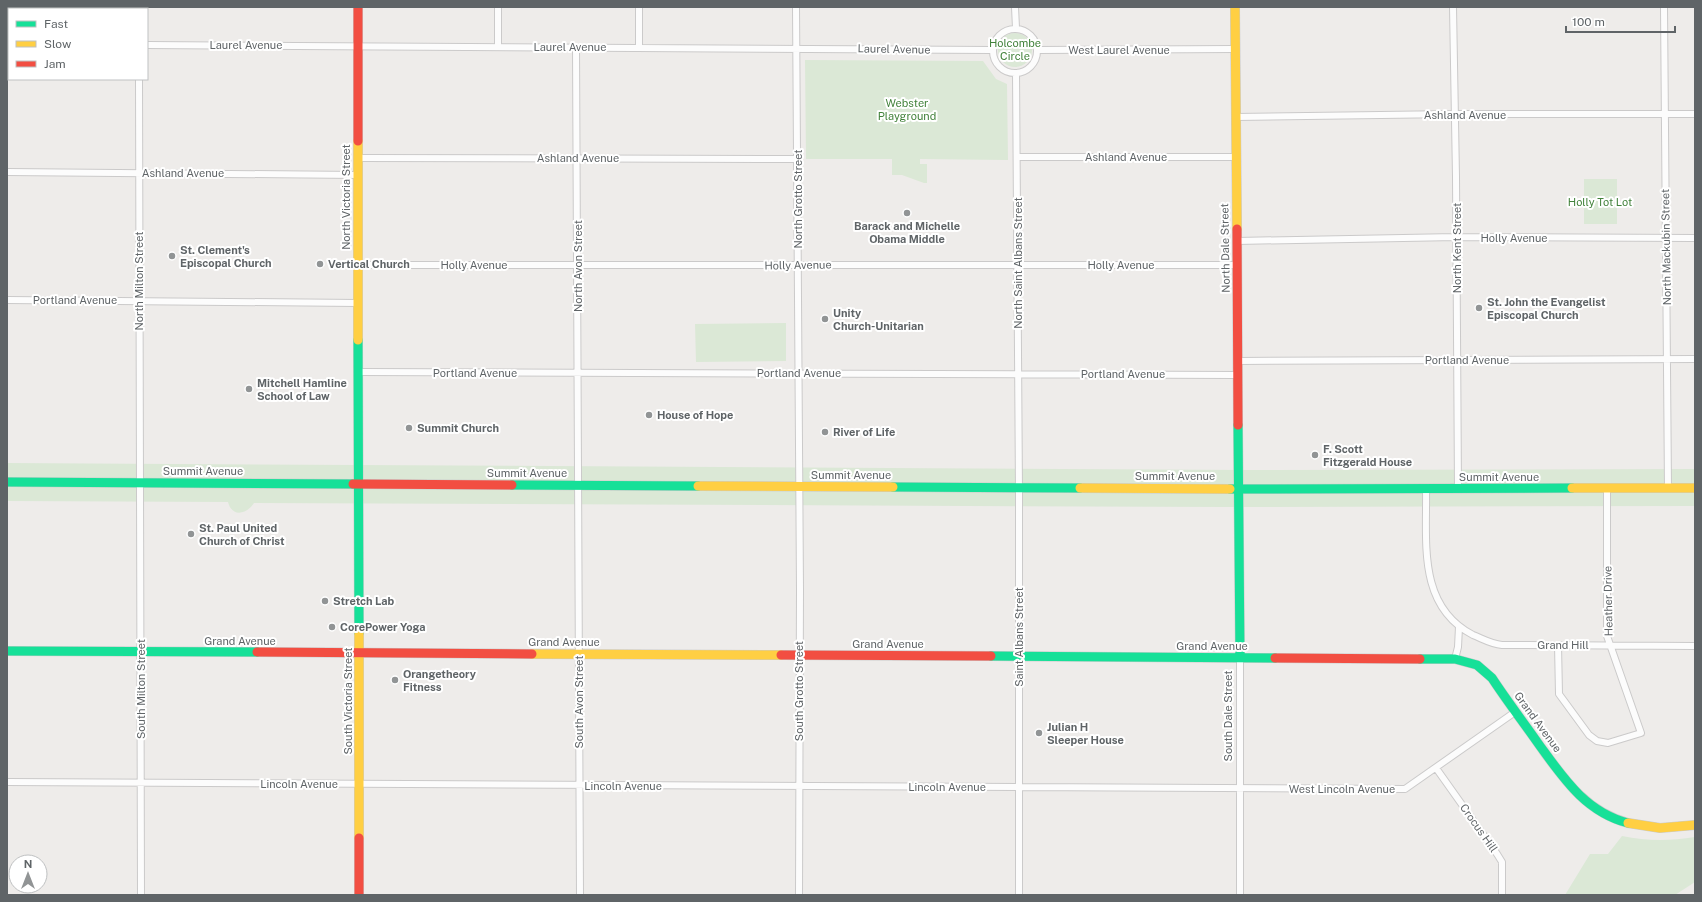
<svg xmlns="http://www.w3.org/2000/svg" width="1702" height="902" font-family="'Public Sans',sans-serif">
<style>
.green{fill:#dbe8d6}
.lines{fill:none;stroke-linecap:round;stroke-linejoin:round}
.street-casing{stroke:#cbcaca;stroke-width:8}
.fast-casing{stroke:#cacaca;stroke-width:10}
.slow-casing{stroke:#cacaca;stroke-width:10}
.jam-casing{stroke:#cacaca;stroke-width:10}
.street{stroke:#fcfcfc;stroke-width:6}
.fast{stroke:#16e098;stroke-width:9}
.slow{stroke:#ffcf43;stroke-width:9}
.jam{stroke:#f24e42;stroke-width:9}
.poi-dot{fill:#919495;stroke:#fff;stroke-width:1.5}
.labels{text-anchor:middle;stroke-width:4;stroke-linejoin:round;paint-order:stroke}
.park-label{font-size:11px;fill:#42823b;stroke:#fff}
.street-label{font-size:11px;fill:#5f6467;stroke:#fff}
.poi-label{font-size:11px;font-weight:bold;fill:#5f6467;stroke:#fff;text-anchor:start}
</style>
<rect width="100%" height="100%" fill="#eeecea"/>
<path class="green" d="M998 50a17 17 0 1 1 34 0a17 17 0 1 1-34 0Z
M805,60L983,61L996,79L1007,84L1008,160L920,159V164H927V183H924L902,175H892V159H806Z
M1584,179H1617V224H1584Z
M786,323V361L696,362L695,324Z
M7,463L1250,470L1695,469V506L1225,507L254,503C247,514 232,518 228,502L7,501Z
M1622,836C1647,841 1669,841 1695,837V882L1675,895H1565L1590,854H1608Z"/>
<g class="lines">
<defs>
<path id="street" d="M138,7V9
M639,7V47
M796,7L800,590L799,895
M1015,7L1016,28
M1453,7L1456,177L1458,489
M1664,7L1668,488
M993 51a22 22 0 1 1 44 0a22 22 0 1 1-44 0Z
M7,44H9
M147,45L992,50
M498,47V7
M576,47L580,895
M1037,50L1235,49
M1016,73L1019,492V895
M139,79L141,895
M1236,117L1454,114H1695
M1017,157H1236
M358,158L797,159
M7,172L358,175
M1237,241L1456,237L1695,238
M358,265H1237
M7,300L358,303
M1238,361L1695,359
M359,372L1238,375
M1426,489C1427,542 1417,606 1473,635C1483,639 1491,644 1502,645L1695,646
M1558,645L1559,694L1589,735L1597,741L1608,743L1641,733L1607,636V488
M1455,659L1458,647L1459,627
M1436,768L1497,854L1502,862V895
M7,782L1405,789L1515,712
M1240,895V658"/>
<path id="fast" d="M358,340L359,633
M1238,425L1240,658
M7,482L353,484
M512,485L698,486
M893,487L1080,488
M1230,489L1572,488
M7,651L257,652
M991,656L1275,658
M1420,659H1455L1477,665L1492,678C1507,701 1524,723 1540,746C1564,779 1586,812 1628,823"/>
<path id="slow" d="M1235,7L1237,229
M358,141V340
M698,486L893,487
M1080,488L1230,489
M1572,488H1695
M359,633V838
M532,654L781,655
M1628,823L1660,828L1695,825"/>
<path id="jam" d="M358,7V141
M1237,229L1238,425
M353,484L512,485
M257,652L532,654
M781,655L991,656
M1275,658L1420,659
M359,838V895"/>
</defs>
<use href="#street" class="street-casing"/>
<use href="#fast" class="fast-casing"/>
<use href="#slow" class="slow-casing"/>
<use href="#jam" class="jam-casing"/>
<use href="#street" class="street"/>
<use href="#fast" class="fast"/>
<use href="#slow" class="slow"/>
<use href="#jam" class="jam"/>
</g>
<g class="poi-dot">
<circle cx="907" cy="213" r="4"/>
<circle cx="172" cy="256" r="4"/>
<circle cx="320" cy="264" r="4"/>
<circle cx="1479" cy="308" r="4"/>
<circle cx="825" cy="319" r="4"/>
<circle cx="249" cy="389" r="4"/>
<circle cx="649" cy="415" r="4"/>
<circle cx="409" cy="428" r="4"/>
<circle cx="825" cy="432" r="4"/>
<circle cx="1315" cy="455" r="4"/>
<circle cx="191" cy="534" r="4"/>
<circle cx="325" cy="601" r="4"/>
<circle cx="332" cy="627" r="4"/>
<circle cx="395" cy="680" r="4"/>
<circle cx="1039" cy="733" r="4"/>
</g>
<g class="labels">
<g class="park-label">
<text x="1015" y="47">Holcombe<tspan x="1015" dy="13">Circle</tspan></text>
<text x="907" y="107">Webster<tspan x="907" dy="13">Playground</tspan></text>
<text x="1600" y="206">Holly Tot Lot</text>
</g>
<g class="street-label">
<text x="246" y="49">Laurel Avenue</text>
<text x="570" y="51">Laurel Avenue</text>
<text transform="translate(894 49) rotate(1)" y="4">Laurel Avenue</text>
<text x="1119" y="54">West Laurel Avenue</text>
<text x="1465" y="119">Ashland Avenue</text>
<text x="1126" y="161">Ashland Avenue</text>
<text x="578" y="162">Ashland Avenue</text>
<text x="183" y="177">Ashland Avenue</text>
<text transform="translate(346 197) rotate(-90)" y="4">North Victoria Street</text>
<text transform="translate(798 199) rotate(-90)" y="4">North Grotto Street</text>
<text x="1514" y="242">Holly Avenue</text>
<text transform="translate(1666 247) rotate(-91)" y="4">North Mackubin Street</text>
<text transform="translate(1225 248) rotate(-91)" y="4">North Dale Street</text>
<text transform="translate(1457 248) rotate(-90)" y="4">North Kent Street</text>
<text transform="translate(1018 263) rotate(-90)" y="4">North Saint Albans Street</text>
<text x="474" y="269">Holly Avenue</text>
<text transform="translate(798 265) rotate(-1)" y="4">Holly Avenue</text>
<text x="1121" y="269">Holly Avenue</text>
<text transform="translate(578 266) rotate(-90)" y="4">North Avon Street</text>
<text transform="translate(139 281) rotate(-90)" y="4">North Milton Street</text>
<text x="75" y="304">Portland Avenue</text>
<text x="1467" y="364">Portland Avenue</text>
<text x="475" y="377">Portland Avenue</text>
<text x="799" y="377">Portland Avenue</text>
<text x="1123" y="378">Portland Avenue</text>
<text x="203" y="475">Summit Avenue</text>
<text x="527" y="477">Summit Avenue</text>
<text x="851" y="479">Summit Avenue</text>
<text x="1175" y="480">Summit Avenue</text>
<text x="1499" y="481">Summit Avenue</text>
<text transform="translate(1608 601) rotate(-91)" y="4">Heather Drive</text>
<text transform="translate(1019 637) rotate(-90)" y="4">Saint Albans Street</text>
<text x="240" y="645">Grand Avenue</text>
<text x="564" y="646">Grand Avenue</text>
<text x="888" y="648">Grand Avenue</text>
<text x="1563" y="649">Grand Hill</text>
<text x="1212" y="650">Grand Avenue</text>
<text transform="translate(141 689) rotate(-90)" y="4">South Milton Street</text>
<text transform="translate(799 691) rotate(-90)" y="4">South Grotto Street</text>
<text transform="translate(348 701) rotate(-90)" y="4">South Victoria Street</text>
<text transform="translate(579 702) rotate(-90)" y="4">South Avon Street</text>
<text transform="translate(1228 716) rotate(-90)" y="4">South Dale Street</text>
<text transform="translate(1538 722) rotate(54)" y="4">Grand Avenue</text>
<text x="299" y="788">Lincoln Avenue</text>
<text x="623" y="790">Lincoln Avenue</text>
<text x="947" y="791">Lincoln Avenue</text>
<text x="1342" y="793">West Lincoln Avenue</text>
<text transform="translate(1479 828) rotate(55)" y="4">Crocus Hill</text>
</g>
<g class="poi-label">
<text x="907" y="230" text-anchor="middle">Barack and Michelle<tspan x="907" dy="13">Obama Middle</tspan></text>
<text x="180" y="254">St. Clement's<tspan x="180" dy="13">Episcopal Church</tspan></text>
<text x="328" y="268">Vertical Church</text>
<text x="1487" y="306">St. John the Evangelist<tspan x="1487" dy="13">Episcopal Church</tspan></text>
<text x="833" y="317">Unity<tspan x="833" dy="13">Church-Unitarian</tspan></text>
<text x="257" y="387">Mitchell Hamline<tspan x="257" dy="13">School of Law</tspan></text>
<text x="657" y="419">House of Hope</text>
<text x="417" y="432">Summit Church</text>
<text x="833" y="436">River of Life</text>
<text x="1323" y="453">F. Scott<tspan x="1323" dy="13">Fitzgerald House</tspan></text>
<text x="199" y="532">St. Paul United<tspan x="199" dy="13">Church of Christ</tspan></text>
<text x="333" y="605">Stretch Lab</text>
<text x="340" y="631">CorePower Yoga</text>
<text x="403" y="678">Orangetheory<tspan x="403" dy="13">Fitness</tspan></text>
<text x="1047" y="731">Julian H<tspan x="1047" dy="13">Sleeper House</tspan></text>
</g>
</g>
<rect width="1702" height="902" fill="none" stroke="#5f6467" stroke-width="16"/>
<rect x="8" y="8" width="140" height="72" fill="#ffffff" stroke="#bfc1c2"/>
<rect x="16" y="21" width="20" height="6" fill="#16e098" stroke="#bfc1c2"/>
<text x="44" y="28" font-size="12" fill="#5f6467">Fast</text>
<rect x="16" y="41" width="20" height="6" fill="#ffcf43" stroke="#bfc1c2"/>
<text x="44" y="48" font-size="12" fill="#5f6467">Slow</text>
<rect x="16" y="61" width="20" height="6" fill="#f24e42" stroke="#bfc1c2"/>
<text x="44" y="68" font-size="12" fill="#5f6467">Jam</text>
<g transform="translate(28 874)"><circle r="19" fill="#ffffff" stroke="#bfc1c2"/>
<path d="M0-3L7 15L0 10L-7 15Z" fill="#919495"/>
<text y="-6" font-size="11" font-weight="bold" text-anchor="middle" fill="#5f6467">N</text>
</g>
<path d="M1566 26v6h109v-6" fill="none" stroke="#5f6467" stroke-width="2"/>
<text x="1572" y="26" font-size="12" fill="#5f6467" stroke="#ffffff" stroke-width="3" paint-order="stroke">100 m</text>
</svg>
